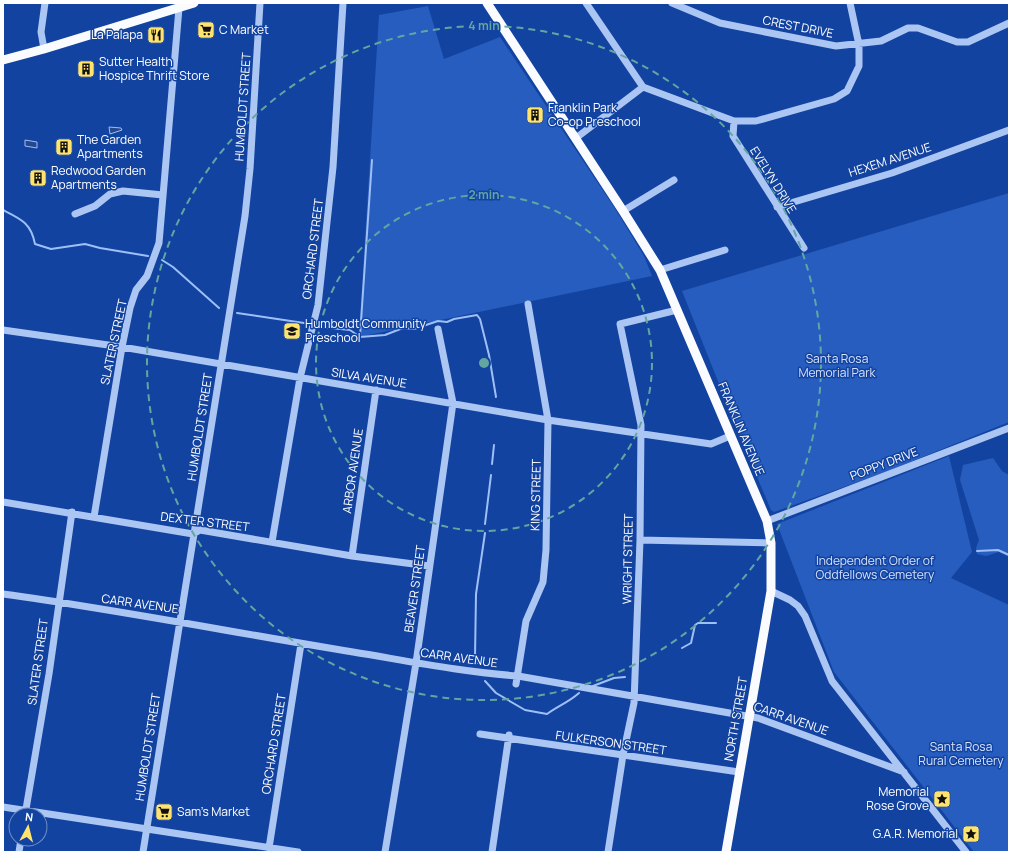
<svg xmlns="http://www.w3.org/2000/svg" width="1012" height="855" font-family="Manrope,sans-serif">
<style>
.green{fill:#265dbe}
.water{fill:#24478e;stroke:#9ebff7}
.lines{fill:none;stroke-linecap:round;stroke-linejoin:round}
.stream{stroke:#9ebff7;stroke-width:2}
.minor{stroke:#acc6f4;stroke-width:7}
.major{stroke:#f9fbff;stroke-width:9}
.ring{fill:none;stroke:#63a6a1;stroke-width:2;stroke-dasharray:7 5}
.labels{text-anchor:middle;stroke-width:3;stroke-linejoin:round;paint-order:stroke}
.street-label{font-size:12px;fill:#fff;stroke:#1343a0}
.poi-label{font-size:12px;fill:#fff;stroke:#1343a0;text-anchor:start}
.park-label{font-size:12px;fill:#d5e3fe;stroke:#1343a0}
.centre{fill:#63a6a1;stroke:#1343a0;stroke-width:2}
.ring-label{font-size:12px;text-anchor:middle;font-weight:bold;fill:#63a6a1;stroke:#1343a0;stroke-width:3;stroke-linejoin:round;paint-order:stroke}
</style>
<rect width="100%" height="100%" fill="#1343a0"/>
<path class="green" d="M428,6L444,59L500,37L614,207L644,256L652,276L359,337L379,15Z
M1009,193V422L883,473L774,512L771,510L741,439L682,291Z
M949,456L972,552L951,578L1009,605V852H974L834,672L777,524Z
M993,458L1002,471L1009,475V557L999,552L986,556L977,554L976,548L979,540L960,480L963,465Z"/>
<path class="water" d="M109,127L121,128L122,130L110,134Z
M25,140L37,142V148L25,146Z"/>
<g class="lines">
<path class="stream" d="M3,210C21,219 31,223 35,244L51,249L85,244L100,248L148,256
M162,260L173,267L219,308
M237,313L304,323
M321,327L350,330L360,337L385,335L403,328L414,329L438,321L447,322L454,319L477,315L480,319L489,355L496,397
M360,336L372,160
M492,464L494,445
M485,524L491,475
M977,551L998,550L1009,555
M682,648L691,643L695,625L698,623H716
M477,663L475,657L476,594L485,533
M485,681L496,693L525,710L547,714C558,706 569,702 579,693
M593,686L614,678L625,677"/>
<path class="minor" d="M586,3L643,87L734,121H756L834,99L847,91L859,66V45L850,3
M672,3L720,23L836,46L881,41L908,28H918L957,42H968L1009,23
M44,49L41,32L45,3
M734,121L733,136L804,248
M576,138L643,87
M777,207L892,173L1009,130
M623,211L674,180
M75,214L95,206L110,194L123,191L163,195
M660,270L725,250
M3,330L122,347L548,420L711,444L730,436
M3,502L193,534L200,530L352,556L429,566
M94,517L122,347L130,308L136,290L147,276L159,243L179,8
M767,521L1009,428
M640,540L771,543
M272,542L300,378L318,305L333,167L343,3
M352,556L376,390
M771,591L790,600L798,606L805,616L832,681L966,852
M3,594C120,610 236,633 353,652C408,661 462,672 518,676L758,718L904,772
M516,684L526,621L543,582L546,550L548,420L528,304
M480,734L739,772
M3,807L298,852
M25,815L49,674L72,512
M269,848L301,644
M19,852L21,839
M143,852L245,216L250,169L260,3
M385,852L416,663L453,403L438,329
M492,852L509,735
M608,852L623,755L634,703L640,540L641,425L620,324L677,310"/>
<path class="major" d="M487,3L623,211L660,270L767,521L771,543V591L726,852
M3,60L44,49L194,3"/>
</g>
<g class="ring">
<circle cx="484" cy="363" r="168"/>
<circle cx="484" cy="363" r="337"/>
</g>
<defs>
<symbol id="supermarket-square" viewBox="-11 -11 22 22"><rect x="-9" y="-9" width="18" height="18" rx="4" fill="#ffe36f" stroke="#1343a0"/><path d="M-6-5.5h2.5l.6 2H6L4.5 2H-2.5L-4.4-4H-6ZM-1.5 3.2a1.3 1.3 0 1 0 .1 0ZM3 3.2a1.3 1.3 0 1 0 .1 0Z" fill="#111"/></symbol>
<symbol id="restaurant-square" viewBox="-11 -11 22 22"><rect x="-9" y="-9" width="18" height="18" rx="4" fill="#ffe36f" stroke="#1343a0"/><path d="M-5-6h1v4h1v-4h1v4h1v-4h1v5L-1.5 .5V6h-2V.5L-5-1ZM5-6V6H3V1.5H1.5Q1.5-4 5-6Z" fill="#111"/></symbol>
<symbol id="building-square" viewBox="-11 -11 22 22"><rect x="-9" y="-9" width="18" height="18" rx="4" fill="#ffe36f" stroke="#1343a0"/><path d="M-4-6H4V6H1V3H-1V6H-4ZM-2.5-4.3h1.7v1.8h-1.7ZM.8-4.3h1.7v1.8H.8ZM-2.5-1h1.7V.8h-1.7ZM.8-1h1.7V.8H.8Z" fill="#111"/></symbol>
<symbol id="school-square" viewBox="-11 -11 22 22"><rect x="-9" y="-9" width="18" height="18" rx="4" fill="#ffe36f" stroke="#1343a0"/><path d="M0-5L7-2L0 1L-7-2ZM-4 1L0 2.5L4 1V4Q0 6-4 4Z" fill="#111"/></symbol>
<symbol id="sight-square" viewBox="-11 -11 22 22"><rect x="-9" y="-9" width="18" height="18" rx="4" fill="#ffe36f" stroke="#1343a0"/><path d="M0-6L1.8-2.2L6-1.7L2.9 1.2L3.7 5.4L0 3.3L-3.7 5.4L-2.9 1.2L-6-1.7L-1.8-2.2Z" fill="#111"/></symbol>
</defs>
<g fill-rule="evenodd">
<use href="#supermarket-square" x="196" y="20" width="20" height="20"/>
<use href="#restaurant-square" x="146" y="25" width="20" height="20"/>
<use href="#building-square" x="76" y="59" width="20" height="20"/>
<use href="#building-square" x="525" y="105" width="20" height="20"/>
<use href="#building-square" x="54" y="137" width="20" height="20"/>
<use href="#building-square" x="28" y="168" width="20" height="20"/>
<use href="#school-square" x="282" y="321" width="20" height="20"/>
<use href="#sight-square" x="932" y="789" width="20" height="20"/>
<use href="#supermarket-square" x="154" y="802" width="20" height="20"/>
<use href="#sight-square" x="961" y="824" width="20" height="20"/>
</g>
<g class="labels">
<g class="street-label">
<text transform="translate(798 27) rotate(11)" y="4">CREST DRIVE</text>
<text transform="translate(243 107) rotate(-86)" y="4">HUMBOLDT STREET</text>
<text transform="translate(890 160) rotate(-18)" y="4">HEXEM AVENUE</text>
<text transform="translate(773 180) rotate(58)" y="4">EVELYN DRIVE</text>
<text transform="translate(313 249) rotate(-83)" y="4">ORCHARD STREET</text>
<text transform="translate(114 342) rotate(-78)" y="4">SLATER STREET</text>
<text transform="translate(369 378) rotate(9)" y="4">SILVA AVENUE</text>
<text transform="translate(200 427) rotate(-81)" y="4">HUMBOLDT STREET</text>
<text transform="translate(741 429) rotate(67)" y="4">FRANKLIN AVENUE</text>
<text transform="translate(884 464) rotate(-21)" y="4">POPPY DRIVE</text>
<text transform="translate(353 471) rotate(-82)" y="4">ARBOR AVENUE</text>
<text transform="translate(536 495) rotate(-89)" y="4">KING STREET</text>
<text transform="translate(205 522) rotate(7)" y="4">DEXTER STREET</text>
<text transform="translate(628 559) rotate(-89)" y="4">WRIGHT STREET</text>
<text transform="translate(415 589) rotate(-82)" y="4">BEAVER STREET</text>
<text transform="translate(140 604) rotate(8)" y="4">CARR AVENUE</text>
<text transform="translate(459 658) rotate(8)" y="4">CARR AVENUE</text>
<text transform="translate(38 662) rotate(-82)" y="4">SLATER STREET</text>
<text transform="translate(736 719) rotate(-80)" y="4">NORTH STREET</text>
<text transform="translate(791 719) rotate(19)" y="4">CARR AVENUE</text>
<text transform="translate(611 743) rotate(8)" y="4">FULKERSON STREET</text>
<text transform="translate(274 744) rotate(-81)" y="4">ORCHARD STREET</text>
<text transform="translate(148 747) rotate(-81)" y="4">HUMBOLDT STREET</text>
</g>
<g class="poi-label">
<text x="219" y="34">C Market</text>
<text x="143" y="39" text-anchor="end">La Palapa</text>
<text x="99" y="66">Sutter Health<tspan x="99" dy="14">Hospice Thrift Store</tspan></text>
<text x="548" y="112">Franklin Park<tspan x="548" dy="14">Co-op Preschool</tspan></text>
<text x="77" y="144">The Garden<tspan x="77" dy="14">Apartments</tspan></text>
<text x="51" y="175">Redwood Garden<tspan x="51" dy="14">Apartments</tspan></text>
<text x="305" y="328">Humboldt Community<tspan x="305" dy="14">Preschool</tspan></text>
<text x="929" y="796" text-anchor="end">Memorial<tspan x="929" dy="14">Rose Grove</tspan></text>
<text x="177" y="816">Sam's Market</text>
<text x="958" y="838" text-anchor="end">G.A.R. Memorial</text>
</g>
<g class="park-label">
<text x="837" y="363">Santa Rosa<tspan x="837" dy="14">Memorial Park</tspan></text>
<text x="875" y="565">Independent Order of<tspan x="875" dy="14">Oddfellows Cemetery</tspan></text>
<text x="961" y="751">Santa Rosa<tspan x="961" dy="14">Rural Cemetery</tspan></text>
</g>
</g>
<circle cx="484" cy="363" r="6" class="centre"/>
<g class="ring-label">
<text x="484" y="30">4 min</text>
<text x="484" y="199">2 min</text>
</g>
<rect width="1012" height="855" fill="none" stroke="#ffffff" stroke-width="8"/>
<g transform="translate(28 827) rotate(7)"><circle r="19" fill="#1343a0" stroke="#718ec6"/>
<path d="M0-3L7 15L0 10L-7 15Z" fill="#ffe36f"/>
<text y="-6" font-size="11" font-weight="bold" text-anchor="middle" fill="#ffffff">N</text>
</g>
</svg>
